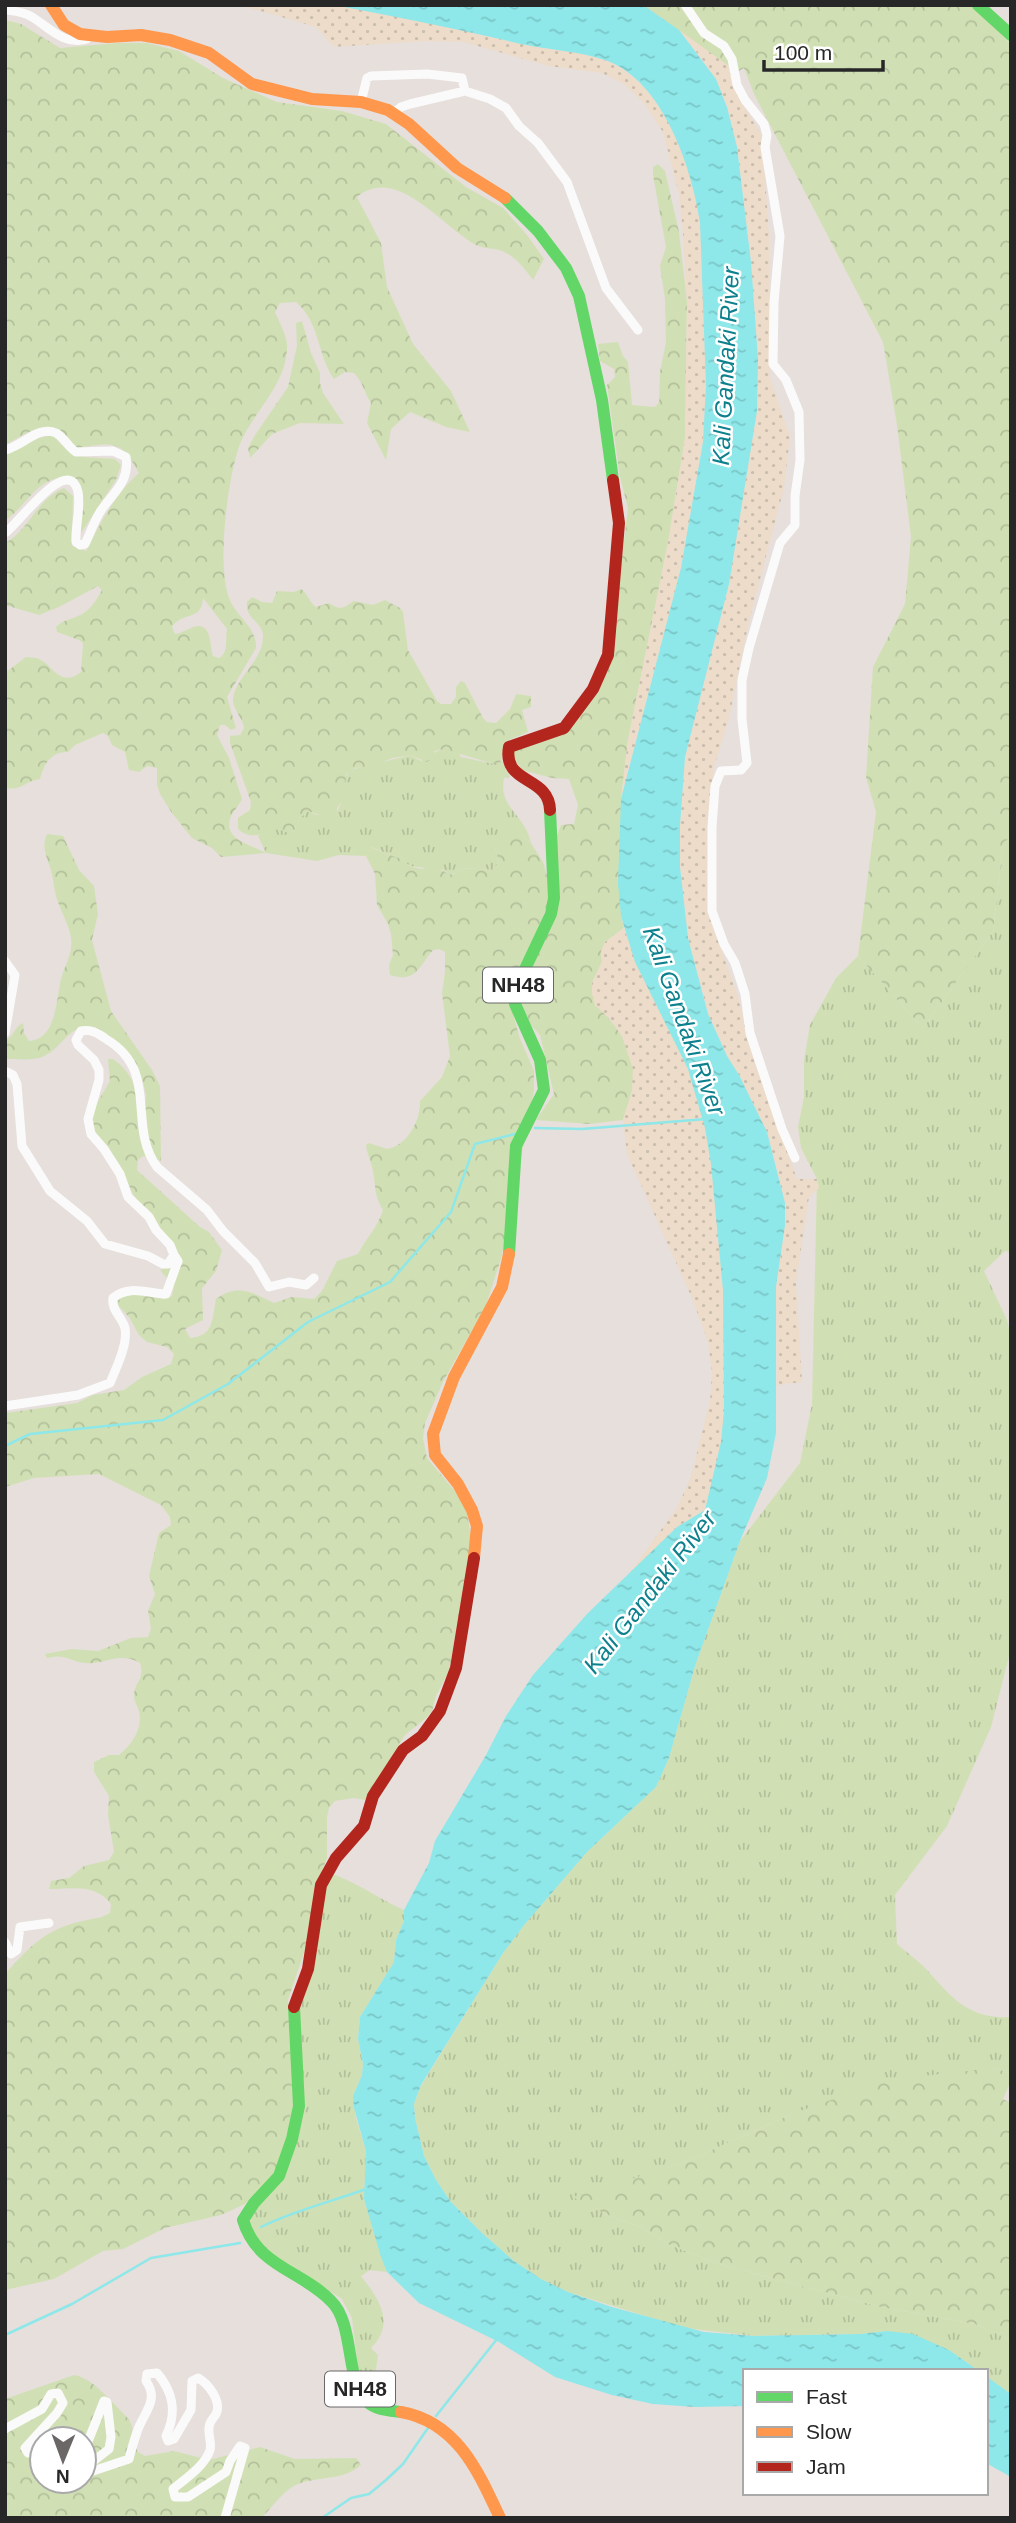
<svg xmlns="http://www.w3.org/2000/svg" width="1016" height="2523" font-family="Arial,sans-serif">
<style>
.grass{fill:url(#grass-tufts)}
.forest{fill:url(#forest-crowns);fill-rule:evenodd}
.sand{fill:url(#sand-dots)}
.water{fill:url(#water-ripples)}
.lines{fill:none;stroke-linecap:round;stroke-linejoin:round}
.stream{stroke:#8ee7e8;stroke-width:2.5}
.street{stroke:#fbfafa;stroke-width:9}
.fast{stroke:#63d668;stroke-width:12}
.slow{stroke:#ff974d;stroke-width:12}
.jam{stroke:#b3261e;stroke-width:12}
.labels{text-anchor:middle;stroke-width:5;stroke-linejoin:round;paint-order:stroke}
.shield{fill:#fff;stroke:#686868;stroke-width:2}
.shield-label{font-size:21px;font-weight:bold;fill:#272727}
.water-label{font-size:24px;font-style:italic;fill:#0d808d;stroke:#fff}
</style>
<defs>
<pattern id="grass-tufts" width="24" height="20" patternUnits="userSpaceOnUse" patternTransform="scale(1.75)"><rect width="24" height="20" fill="#d1e0b4"/><path d="M3 7l-1-3M5 7V3M7 7l1-3M15 17l-1-3M17 17v-4M19 17l1-3" fill="none" stroke="#b3c09b"/></pattern>
<pattern id="forest-crowns" width="20" height="18" patternUnits="userSpaceOnUse" patternTransform="scale(1.75)"><rect width="20" height="18" fill="#d1e0b4"/><path d="M2 6a3 3 0 1 1 6 0M12 15a3 3 0 1 1 6 0" fill="none" stroke="#b3c09b"/></pattern>
<pattern id="sand-dots" width="8" height="8" patternUnits="userSpaceOnUse" patternTransform="scale(1.75)"><rect width="8" height="8" fill="#ecdcc9"/><path d="M2 2h.1M6 6h.1" fill="none" stroke="#cabdad" stroke-width="1.8" stroke-linecap="round"/></pattern>
<pattern id="water-ripples" width="26" height="14" patternUnits="userSpaceOnUse" patternTransform="scale(1.75)"><rect width="26" height="14" fill="#8ee7e8"/><path d="M2 4q2-2 4 0t4 0M15 11q2-2 4 0t4 0" fill="none" stroke="#7ac6c7"/></pattern>
</defs>
<rect width="100%" height="100%" fill="#e6dfdc"/>
<path class="grass" d="M441,749L445,753L459,754L461,757L494,764L501,759L510,777L504,778C498,808 525,814 531,843L523,836L494,844L499,862L493,870L460,868L452,875L443,870L410,866L401,859L371,847L366,856L339,855L317,861L266,853L258,836C262,833 273,828 278,829C285,830 286,834 294,831L300,818L308,811L317,815L338,810C345,797 340,781 350,770L411,755L421,761Z
M1011,837V1252L1005,1251L984,1271L1007,1320L1011,1335V1649L991,1727L947,1826L895,1895L897,1944C907,1953 919,1961 927,1970C953,1999 969,2019 1011,2017V2074L995,2068L792,2114L683,2163L575,2197L605,2214L641,2227L670,2245L719,2264L881,2307L975,2324L1011,2340V2394L986,2376V2371H979L949,2350L887,2331L860,2334L754,2336L684,2328L568,2292L541,2279L514,2261L482,2233L451,2202L436,2180L424,2156L415,2118L414,2104L421,2086L503,1953L525,1924L587,1852L656,1787L669,1758L695,1666L740,1541L800,1463L812,1404L817,1179L801,1148L798,1127L804,1097V1060L810,1025L836,978L858,956L923,1028L993,931L1003,843Z
M333,1874C358,1883 379,1899 404,1910V1921L396,1940L394,1962L360,2017L358,2039L363,2064L362,2075L353,2096L356,2118L366,2151L364,2199L387,2272L370,2270L361,2276C379,2299 396,2323 371,2348L378,2355L373,2392H367L358,2368L352,2318L342,2299L277,2258L258,2241L249,2226L296,2020L319,1895Z"/>
<path class="forest" d="M643,5H971L1011,44V837L1003,843L993,931L923,1028L858,956L876,812L866,777L873,667L905,604L911,537L897,425L883,342L754,94L744,68L737,72Z
M5,20L21,24L60,48L117,43H147L179,51L223,78L277,102L342,111L386,124L466,187L503,208L527,235L544,259L533,280C525,269 515,256 502,251C494,248 484,249 476,245C442,227 397,164 357,197L381,243L387,287L413,344L451,391L470,432L446,427L410,412L391,429L386,460L367,423L371,403C364,392 363,382 354,373L345,372L334,379C317,355 320,322 296,302L280,303L275,312C279,322 288,337 287,348C286,389 247,416 237,453C227,488 217,564 229,598C236,617 257,627 256,648L227,697L236,728L231,730L225,725H220L217,735L229,758L242,799C239,806 232,812 230,819C224,841 253,845 266,853L221,857L212,848L192,838L172,813L160,794L157,785V768L147,766L139,772L129,770L125,752L112,745L108,736L103,733L75,745L68,752C51,752 44,763 40,779C24,781 23,791 5,788V673L26,657C27,657 36,658 37,658C53,664 60,689 81,672L83,643L79,640L57,632L56,627C62,620 70,620 78,616C90,611 95,602 102,590L98,586L59,607L39,615L5,605V543C30,530 36,499 64,488L73,496L72,546L86,551C101,522 115,494 139,473C120,438 112,443 76,448C49,415 37,428 5,445ZM203,598L227,629C225,639 229,653 219,658L213,656C210,648 212,626 198,626C190,627 183,633 175,634L172,627C182,611 202,622 203,598Z
M658,164L665,171L679,232L687,301L685,438L668,543L628,740L621,799V916L624,928L605,942L601,952L602,962L592,983L595,1005C616,1022 637,1054 634,1082C632,1095 627,1108 623,1120L589,1124L536,1120L554,1094L540,1035L531,1025L522,1009L520,994L558,905L556,838L561,825L574,824L578,805L569,779L552,778L522,770L512,756L514,747L558,735L596,693L616,607L628,508L620,477L607,385L615,377L614,369L600,361L598,344L618,342L623,356L628,362L632,405L655,407L659,402L660,372L666,342L665,299L660,266L666,247L653,175V167Z
M302,321L311,353L320,373V383L323,393L344,424L300,423L272,434L250,458L248,448L255,435L288,387L297,346L296,323Z
M53,435C74,462 84,456 115,459L121,465L116,480L81,533L83,493L77,479C40,470 30,503 5,521V456L39,438Z
M301,589C309,595 309,602 316,607L329,603C341,611 343,608 354,601L373,605L385,600L400,608L403,612L408,650L437,701L441,704H451L456,697V687L461,681L465,683L483,718L487,722L496,723L510,709L516,694L531,696V707L522,710L528,732L507,741L500,763L494,764L460,754L452,761L447,758L441,749L435,751L431,760L426,762L411,755L393,758L372,766L355,768L346,774L342,800L334,814L323,816L308,811L300,818L294,831L289,833L278,829C263,833 251,841 238,829V818L250,810L251,802L230,743V736L240,735L244,728C243,718 232,709 233,698C237,675 264,660 263,635C262,621 245,620 247,602L252,597L262,602L272,603L277,591L294,592Z
M511,833L523,836L531,843L543,862L548,880L550,898L510,1002L519,1036L534,1071V1091L501,1259L486,1305L443,1382L425,1423L423,1438L427,1458L458,1495L466,1508L472,1542L449,1671L436,1696L432,1711L426,1718L405,1735L365,1800L354,1798L335,1801L329,1808L327,1817V1858L314,1892L310,1935L288,2000L292,2093L290,2116L278,2164L270,2179L245,2204L221,2215L165,2228L123,2249L103,2251L54,2279L5,2290V1974C39,1936 51,1926 102,1917L110,1913L111,1904C95,1883 73,1889 49,1889L51,1881L69,1878L84,1866L109,1860L114,1852L108,1815L109,1796L94,1772V1762L109,1755H119C132,1744 143,1729 139,1711C137,1705 134,1701 134,1695C135,1680 145,1681 140,1663C118,1651 107,1665 85,1663C69,1661 65,1653 47,1658L45,1654L72,1649L98,1651L131,1638L148,1637L151,1629L148,1611L155,1594L149,1576L159,1533L171,1525L170,1517L161,1505L99,1474L34,1478L5,1487V1413L77,1403L93,1395L124,1390L142,1377L171,1364L174,1354L167,1347L147,1342L139,1335L129,1317L117,1304L119,1298L142,1292L164,1299L172,1296L174,1286L160,1270L171,1266H181L183,1262L148,1209L139,1203L133,1194L124,1175L96,1135L92,1124L94,1108L110,1081L108,1059H113C137,1076 137,1095 143,1122L146,1095L142,1079L96,1028C72,1019 63,1048 44,1056C35,1061 16,1059 5,1059V1041C14,1036 14,1027 23,1023L24,1033L29,1041C57,1039 56,999 61,979C65,964 73,954 71,938C69,925 62,914 58,902C54,892 54,881 51,870C47,857 41,848 47,834L63,836L79,870L94,886L98,914L92,940L111,1011L152,1070L160,1086L161,1161L143,1156L138,1160L137,1170L200,1227L209,1232L222,1250L216,1271L202,1288L203,1320L185,1329L190,1338C214,1336 212,1319 216,1299C238,1283 253,1293 274,1303L292,1297L314,1299L322,1291L337,1261L358,1254C366,1238 378,1227 383,1210C374,1196 376,1187 373,1172C372,1163 367,1155 366,1145L369,1143L387,1149C407,1146 421,1120 420,1101L442,1077L450,1056L442,993L445,972V952L439,949L433,950C418,968 416,983 390,975L389,965L393,955L391,934L388,924L377,905L375,874L366,856L370,847L401,859L410,866L421,869L432,866L452,875L460,868L493,870L499,862L494,844L499,835Z
M995,2068L1011,2074V2081L1003,2099L1011,2103V2340L975,2324L881,2307L719,2264L670,2245L641,2227L605,2214L573,2197L683,2163L792,2114L886,2080Z
M74,2375C93,2377 115,2406 129,2419L132,2426L134,2444L138,2452L145,2456L174,2451L209,2460L260,2447L295,2459L356,2458L361,2465C343,2481 319,2476 298,2484C283,2490 273,2507 261,2518H5V2399ZM42,2439H84V2481H42Z"/>
<path class="sand" d="M240,5C271,5 304,2 335,5C400,13 464,32 527,45C558,52 597,51 624,70C672,104 692,167 700,222L706,385L703,442L681,568L621,799L628,740L668,543L685,438L687,301L683,232L679,194L663,132L644,103L624,84L602,73L549,66L463,42L427,41L334,47L316,27Z
M679,30L737,72L740,100L762,136L769,233L770,378L790,437L784,488L749,621L729,718L714,767L708,818V913L737,994L754,1061L797,1179H817L819,1188L809,1197L796,1282L802,1382L777,1385L776,1287L785,1225V1203L767,1132L739,1075L727,1056L708,1014L688,938L680,867V825L685,757L729,584L758,359L751,262L737,147L727,107L705,63Z
M624,928C640,978 669,1020 688,1069C721,1155 723,1255 724,1347C724,1378 726,1411 721,1443C718,1465 712,1488 705,1510L677,1527L626,1578L677,1508L691,1477L710,1401L712,1372L708,1342L692,1298L627,1154L623,1120L632,1090L633,1069L622,1036L611,1020L595,1005L592,994V983L602,962L601,952L605,942Z"/>
<path class="water" d="M334,5H643L679,30L716,79L727,107L737,147L751,262L758,359L757,411L729,584L685,757L680,825V867L688,938L708,1014L727,1056L739,1075L767,1132L785,1203V1225L776,1287V1433L767,1478L740,1541L695,1666L669,1758L656,1787L587,1852L525,1924L503,1953L421,2085L414,2104L415,2118L424,2156L436,2180L451,2202L482,2233L514,2261L541,2279L568,2292L612,2307L704,2332L754,2336L860,2334L887,2331L913,2334L949,2350L979,2371H745V2406L695,2407L653,2404L612,2395L555,2377L499,2342L419,2303L387,2272L381,2257L364,2199L366,2151L354,2108L353,2096L362,2075L363,2064L358,2039L360,2017L394,1962L396,1940L404,1921V1910L429,1863L435,1841L486,1755L506,1716L533,1675L587,1614L677,1527L705,1510L721,1442L724,1411L723,1290L711,1164L705,1128L688,1069L635,962L621,916L618,883L621,799L681,568L703,442L706,385L700,222C692,168 663,80 605,60C578,51 549,50 521,44C459,29 397,17 334,5Z
M986,2376L1011,2394V2477L986,2463Z"/>
<g class="lines">
<path class="stream" d="M535,1128L582,1129L706,1119
M5,1446L30,1434L163,1420L228,1384L308,1322L390,1282L451,1212L475,1144L515,1134
M261,2227C295,2210 331,2202 366,2189
M5,2335L72,2304L151,2258L240,2243
M436,2416L497,2339
M322,2518L351,2498L369,2494L386,2480L403,2464L428,2428"/>
<path class="street" d="M685,5L704,33L724,46L732,59L737,85L745,100L764,124L767,135L765,147L780,236L774,302L773,364L786,380L799,412L800,460L795,496V525L780,543L749,648L742,680V719L747,763L741,770L721,771L715,786L712,827V911L724,944L735,963L745,994L750,1033L782,1129L795,1158
M5,10C14,11 25,12 32,17C50,28 64,46 87,39
M361,102L367,78L371,76L427,74L462,78L465,91
M394,113L401,107L410,104L465,91L490,99L506,108L519,126L538,143L567,182L606,288L638,330
M5,450C23,446 38,425 56,433C64,437 68,447 76,452L113,451L126,457C130,483 112,493 100,512C94,522 90,533 85,544L80,545L76,542C75,526 81,509 78,492C69,451 16,527 5,533
M5,961L15,975L5,1033
M5,1071L13,1075L17,1084L22,1146L50,1191L87,1221L105,1244L148,1256L163,1264H168L174,1255L170,1245L156,1230L149,1217L128,1197L120,1174L104,1149L91,1134L88,1119L99,1080V1070L94,1060L78,1045L76,1040L81,1031C91,1029 98,1033 106,1039C161,1072 126,1124 157,1167L207,1210L223,1231L255,1263L269,1287L289,1282L306,1285L314,1278
M5,1406L78,1395L110,1383C116,1368 128,1345 125,1328C122,1317 111,1310 113,1298C129,1284 149,1294 166,1294L178,1261L174,1255
M5,1942L11,1954L17,1950L20,1927L49,1923
M5,2429L42,2409L51,2394L58,2393L63,2403L57,2413L25,2448L28,2453H36L42,2447
M84,2444H87L104,2401L107,2402L111,2437L109,2449L91,2463L85,2471H93L129,2459C131,2450 134,2441 137,2432C143,2413 160,2401 146,2381L147,2374L157,2373C174,2393 177,2413 166,2436L168,2441L174,2439L191,2410L192,2381L198,2378C209,2384 222,2402 216,2414C213,2419 209,2422 209,2428C208,2435 212,2443 210,2450C205,2466 185,2479 173,2489L175,2497H188L226,2472L230,2461L240,2446L245,2448L225,2518"/>
<path class="fast" d="M978,5L1011,35
M505,198L538,231L566,268L579,296L602,400L613,480
M509,1254L516,1146L544,1090L540,1060L515,1004L517,986L551,914L554,898L550,810
M294,2007L299,2106L292,2139L279,2176L254,2203L243,2220C257,2267 301,2270 331,2301C356,2325 344,2386 370,2404C379,2410 391,2411 401,2412"/>
<path class="slow" d="M51,5L64,25L80,34L107,37L141,35L170,40L209,53L252,84L312,99L361,102L388,110L409,124L457,168L505,198
M474,1558L477,1526L472,1510L458,1484L435,1455L433,1434L454,1377L502,1287L509,1254
M401,2412C457,2422 478,2471 500,2518"/>
<path class="jam" d="M550,810C549,775 502,785 509,747L564,728L593,689L608,655L619,523L613,480
M294,2007L308,1969L321,1885L336,1858L364,1826L373,1796L403,1750L422,1736L440,1711L456,1668L474,1558"/>
</g>
<g class="labels">
<g class="shield">
<rect x="483" y="967.5" width="70" height="35" rx="5"/>
<rect x="325" y="2371.5" width="70" height="35" rx="5"/>
</g>
<g class="shield-label">
<text x="518" y="992">NH48</text>
<text x="360" y="2396">NH48</text>
</g>
<g class="water-label">
<text transform="translate(726 366) rotate(-87)" y="8">Kali Gandaki River</text>
<text transform="translate(684 1021) rotate(70)" y="8">Kali Gandaki River</text>
<text transform="translate(650 1592) rotate(-52)" y="8">Kali Gandaki River</text>
</g>
</g>
<rect width="1016" height="2523" fill="none" stroke="#272727" stroke-width="14"/>
<rect x="743" y="2369" width="245" height="126" fill="#ffffff" stroke="#a9a9a9" stroke-width="2"/>
<rect x="757" y="2392" width="35" height="10" fill="#63d668" stroke="#a9a9a9" stroke-width="2"/>
<text x="806" y="2404" font-size="21" fill="#272727">Fast</text>
<rect x="757" y="2427" width="35" height="10" fill="#ff974d" stroke="#a9a9a9" stroke-width="2"/>
<text x="806" y="2439" font-size="21" fill="#272727">Slow</text>
<rect x="757" y="2462" width="35" height="10" fill="#b3261e" stroke="#a9a9a9" stroke-width="2"/>
<text x="806" y="2474" font-size="21" fill="#272727">Jam</text>
<g transform="translate(63 2460) rotate(181)"><circle r="33" fill="#ffffff" stroke="#a9a9a9" stroke-width="2"/>
<path d="M0-5L12 26L0 18L-12 26Z" fill="#6a6766"/>
<text y="-10" font-size="19" font-weight="bold" text-anchor="middle" fill="#272727">N</text>
</g>
<path d="M764 60v10h119v-10" fill="none" stroke="#272727" stroke-width="3.5"/>
<text x="774" y="60" font-size="21" fill="#272727" stroke="#ffffff" stroke-width="5" paint-order="stroke">100 m</text>
</svg>
